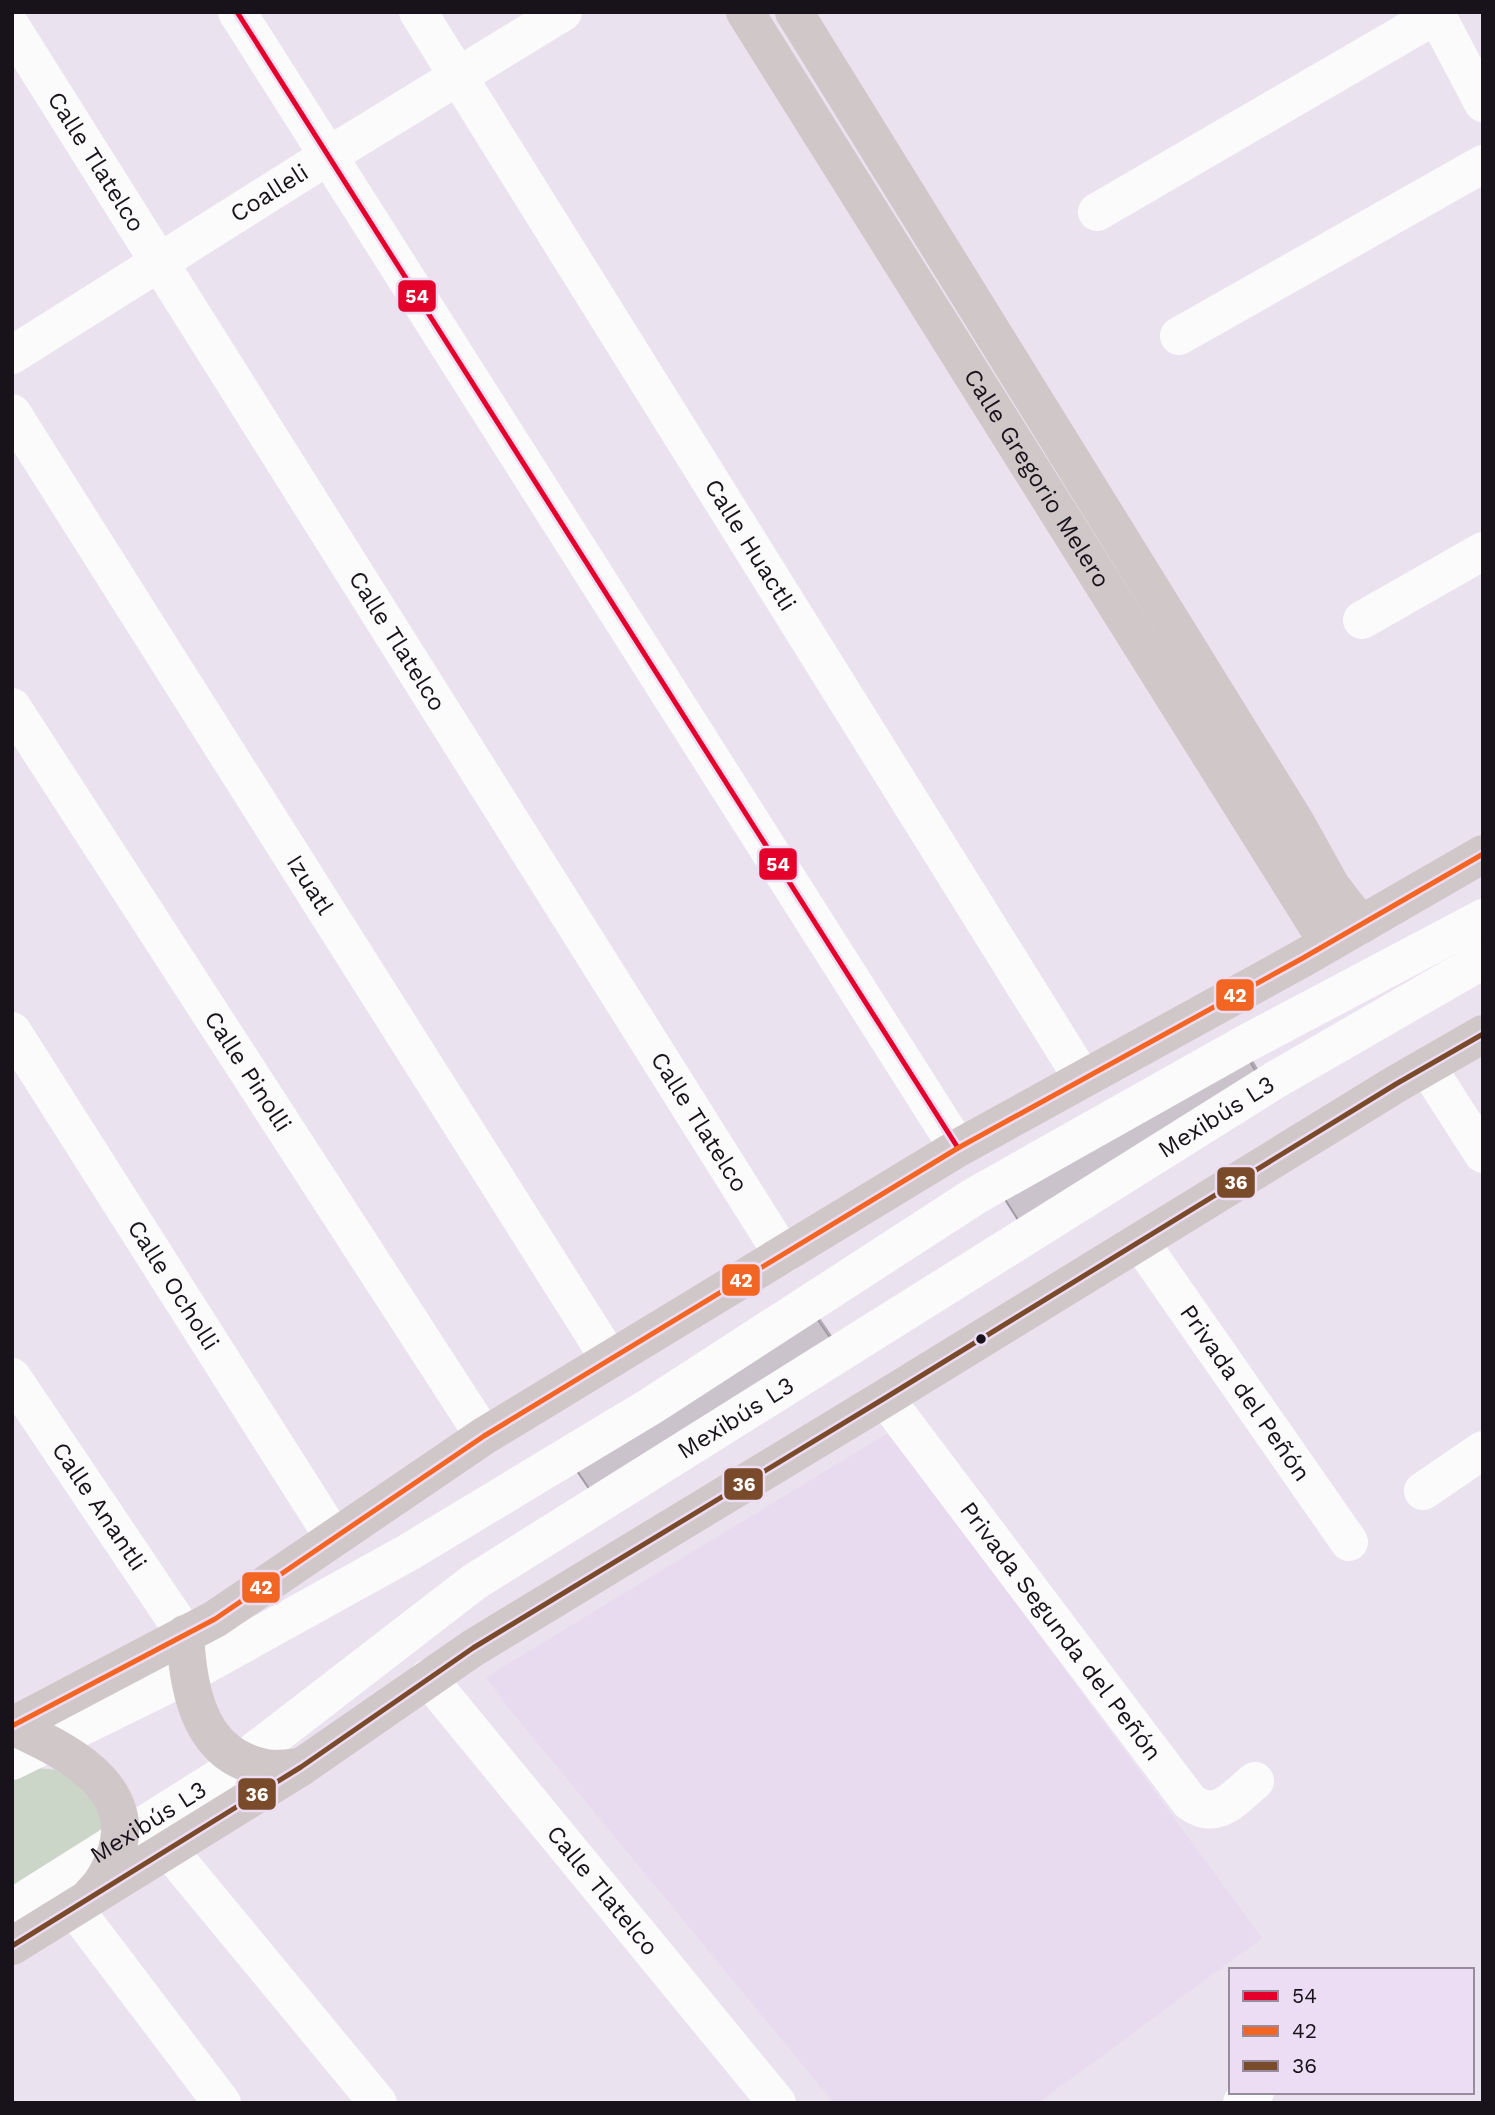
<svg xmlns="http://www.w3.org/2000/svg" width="1495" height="2115" font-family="'Work Sans',sans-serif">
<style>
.built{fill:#e8daef}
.green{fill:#cbd6c9}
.building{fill:#cac3cb;stroke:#a19aa3;stroke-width:2;filter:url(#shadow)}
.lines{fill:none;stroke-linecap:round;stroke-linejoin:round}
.minor{stroke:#fcfbfc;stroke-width:38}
.major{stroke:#d0c7c9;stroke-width:38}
.bus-1-casing{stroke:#ecdcf4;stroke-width:10}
.bus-2-casing{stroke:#ecdcf4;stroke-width:10}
.bus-3-casing{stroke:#ecdcf4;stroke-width:10}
.bus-1{stroke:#e4002b;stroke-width:5}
.bus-2{stroke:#f26522;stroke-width:5}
.bus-3{stroke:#7a4b2a;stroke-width:5}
.bus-dot{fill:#18131b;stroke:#ecdcf4;stroke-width:2.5}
.labels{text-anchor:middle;stroke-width:5;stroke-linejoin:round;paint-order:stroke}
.street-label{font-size:24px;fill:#18131b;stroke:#ecdcf4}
.line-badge{stroke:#ecdcf4;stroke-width:2.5}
.badge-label{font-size:19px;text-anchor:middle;font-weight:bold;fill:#fff}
</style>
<defs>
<filter id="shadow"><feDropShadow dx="6" dy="6" stdDeviation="0" flood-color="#0004"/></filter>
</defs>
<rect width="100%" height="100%" fill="#eae2ee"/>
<path class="built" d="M890,1432L1262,1938L1038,2103H834L511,1711L486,1677Z"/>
<path class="green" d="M12,1766L59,1770L81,1785L98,1807L103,1824L100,1847L12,1936Z"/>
<path class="building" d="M1245,1053L1263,1084L1020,1223L1001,1193Z
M814,1314L833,1342L594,1496L575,1468Z"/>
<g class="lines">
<g class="minor">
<path d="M237,12L958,1148"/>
<path id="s1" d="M418,12L1083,1079"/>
<path d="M1435,12L1483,103"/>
<path id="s2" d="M12,28L783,1255"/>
<path d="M1097,212L1436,15"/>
<path d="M1179,336L1483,164"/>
<path id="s3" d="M12,355L328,156L563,12"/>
<path id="s4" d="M12,413L609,1358"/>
<path d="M1362,620L1483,551"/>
<path id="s5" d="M12,707L484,1436"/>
<path id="s6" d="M12,1031L334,1538"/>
<path d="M1427,1067L1483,1154"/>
<path id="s7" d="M1140,1242L1349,1542"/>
<path id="s8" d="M12,1377L185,1634"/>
<path id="s9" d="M885,1398L1190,1802C1217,1822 1234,1798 1255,1781"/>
<path d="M1423,1491L1483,1450"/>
<path id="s10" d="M428,1678L777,2103"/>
<path d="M12,1761L187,1675L409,1552L651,1406L975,1196L1245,1044L1483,918"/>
<path d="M168,1849L378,2103"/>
<path id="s11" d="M12,1908L225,1774L474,1582L1275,1080L1483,960"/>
<path d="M74,1908L222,2103"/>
<path d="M1242,2103L1255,2092"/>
</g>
<g class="major">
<path id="s12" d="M745,12L1328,943"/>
<path d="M794,12L1296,823L1331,886L1361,925"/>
<path d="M185,1634C188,1694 201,1762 274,1769C282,1769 292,1768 301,1767"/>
<path d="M12,1726L215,1619L484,1436L958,1148L1303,958L1483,854"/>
<path d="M12,1726C62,1749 139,1785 116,1853C111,1868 104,1883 92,1894"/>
<path d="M12,1946L301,1767L473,1648L885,1398L1396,1084L1483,1034"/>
</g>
<defs>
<path id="bus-1" d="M237,12L958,1148"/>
<path id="bus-2" d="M12,1726L215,1619L484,1436L958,1148L1303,958L1483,854"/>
<path id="bus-3" d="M12,1946L301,1767L473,1648L885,1398L1396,1084L1483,1034"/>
</defs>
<use href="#bus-1" class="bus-1-casing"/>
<use href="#bus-2" class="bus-2-casing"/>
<use href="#bus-3" class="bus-3-casing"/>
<use href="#bus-1" class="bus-1"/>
<use href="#bus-2" class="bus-2"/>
<use href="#bus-3" class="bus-3"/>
</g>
<circle class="bus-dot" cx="981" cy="1339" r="6"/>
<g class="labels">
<g class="street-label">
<text dy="8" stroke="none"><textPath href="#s2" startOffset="158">Calle Tlatelco</textPath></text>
<text dy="8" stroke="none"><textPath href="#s3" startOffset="304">Coalleli</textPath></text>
<text dy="8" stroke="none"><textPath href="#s12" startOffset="550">Calle Gregorio Melero</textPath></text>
<text dy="8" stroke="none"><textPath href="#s1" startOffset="628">Calle Huactli</textPath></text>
<text dy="8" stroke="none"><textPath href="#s2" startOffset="724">Calle Tlatelco</textPath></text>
<text dy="8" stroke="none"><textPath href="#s4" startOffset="558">Izuatl</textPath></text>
<text dy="8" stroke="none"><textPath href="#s5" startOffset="434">Calle Pinolli</textPath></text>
<text dy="8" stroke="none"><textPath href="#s11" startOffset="1442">Mexibús L3</textPath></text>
<text dy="8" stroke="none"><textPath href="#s2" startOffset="1292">Calle Tlatelco</textPath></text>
<text dy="8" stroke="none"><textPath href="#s6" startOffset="301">Calle Ocholli</textPath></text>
<text dy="8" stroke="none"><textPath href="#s7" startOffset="184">Privada del Peñón</textPath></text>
<text dy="8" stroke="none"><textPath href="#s11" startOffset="875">Mexibús L3</textPath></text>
<text dy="8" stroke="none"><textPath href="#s8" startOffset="156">Calle Anantli</textPath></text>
<text dy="8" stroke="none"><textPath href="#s9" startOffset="292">Privada Segunda del Peñón</textPath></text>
<text dy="8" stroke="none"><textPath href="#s11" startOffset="161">Mexibús L3</textPath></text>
<text dy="8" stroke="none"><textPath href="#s10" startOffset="275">Calle Tlatelco</textPath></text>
</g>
</g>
<g class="line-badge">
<rect x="397" y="279" width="40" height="34" rx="7" fill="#e4002b"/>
<rect x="758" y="847" width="40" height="34" rx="7" fill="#e4002b"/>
<rect x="1215" y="978" width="40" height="34" rx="7" fill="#f26522"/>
<rect x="1216" y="1166" width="40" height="33" rx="7" fill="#7a4b2a"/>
<rect x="721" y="1263" width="40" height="34" rx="7" fill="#f26522"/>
<rect x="723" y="1467" width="41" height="34" rx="7" fill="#7a4b2a"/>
<rect x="241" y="1571" width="40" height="33" rx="7" fill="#f26522"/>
<rect x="237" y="1777" width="40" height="34" rx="7" fill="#7a4b2a"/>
</g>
<g class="badge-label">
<text x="417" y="303">54</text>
<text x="778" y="871">54</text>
<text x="1235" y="1002">42</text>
<text x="1236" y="1189">36</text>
<text x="741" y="1287">42</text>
<text x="744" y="1491">36</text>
<text x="261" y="1594">42</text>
<text x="257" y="1801">36</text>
</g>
<rect width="1495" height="2115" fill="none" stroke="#18131b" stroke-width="28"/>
<rect x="1229" y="1968" width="245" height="126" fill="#ecdcf4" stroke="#978c9d" stroke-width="2"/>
<rect x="1243" y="1991" width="35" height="10" fill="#e4002b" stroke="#978c9d" stroke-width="2"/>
<text x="1292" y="2003" font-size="21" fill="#18131b">54</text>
<rect x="1243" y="2026" width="35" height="10" fill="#f26522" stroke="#978c9d" stroke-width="2"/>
<text x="1292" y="2038" font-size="21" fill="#18131b">42</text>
<rect x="1243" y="2061" width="35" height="10" fill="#7a4b2a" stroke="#978c9d" stroke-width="2"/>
<text x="1292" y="2073" font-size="21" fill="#18131b">36</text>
</svg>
